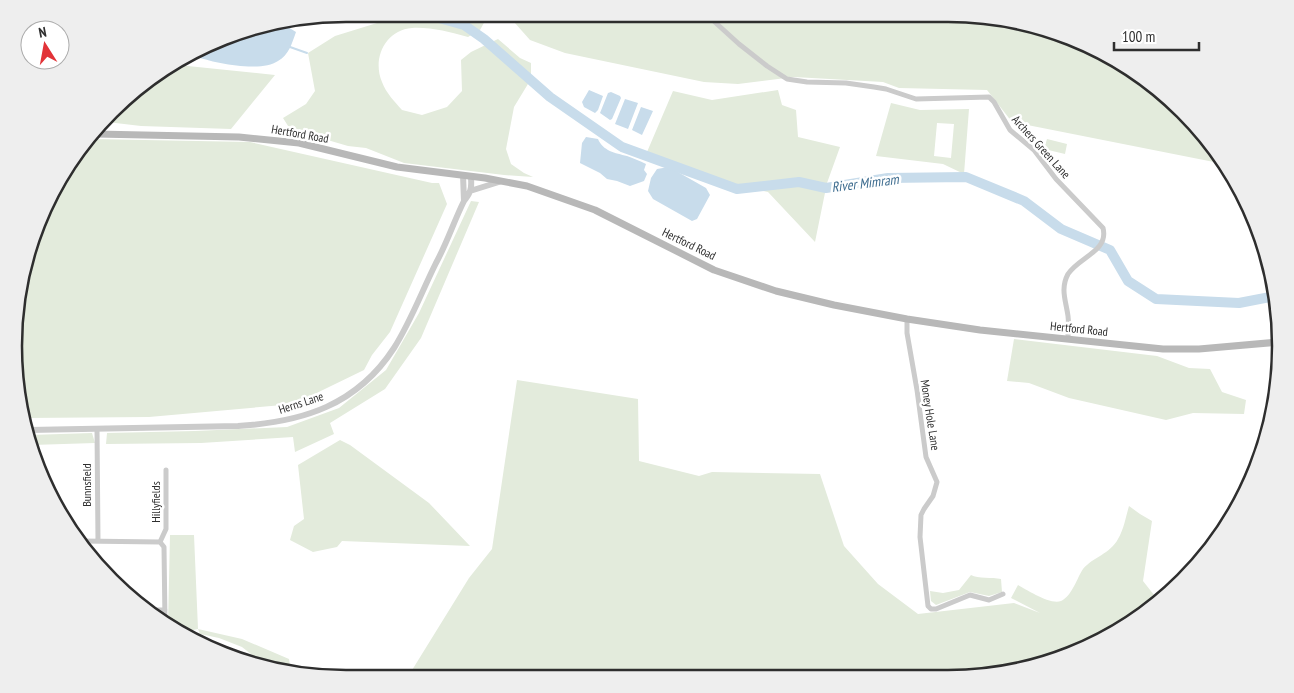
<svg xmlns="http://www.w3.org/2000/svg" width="1294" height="693" font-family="'PT Sans Narrow',sans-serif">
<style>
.green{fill:#e3ebdc;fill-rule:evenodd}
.water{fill:#c8dceb}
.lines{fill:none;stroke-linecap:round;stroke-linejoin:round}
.stream{stroke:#c8dceb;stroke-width:2}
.river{stroke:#c8dceb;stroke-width:10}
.minor{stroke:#cbcbcb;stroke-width:5}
.tertiary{stroke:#cbcbcb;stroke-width:6}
.secondary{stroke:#b8b8b8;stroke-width:7}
.labels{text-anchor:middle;stroke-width:5;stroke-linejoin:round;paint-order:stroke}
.street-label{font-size:12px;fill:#2e2e2e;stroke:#fff}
.water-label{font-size:14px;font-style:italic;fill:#3d6c8f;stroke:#fff}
.rim{fill:none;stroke:#2e2e2e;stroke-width:2.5}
</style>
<rect width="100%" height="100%" fill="#fff"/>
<path class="green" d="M435,14L485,21L480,30L468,37C449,32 431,27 412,28C385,30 372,59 382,82C386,93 395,102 402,110L422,115L447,107L462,91L461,60L471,52L498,39L520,58L531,63V79L514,107L506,149L511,164L524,173L533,177L504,175L404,163L366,148L348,146L290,129L283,118L306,104L315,91L308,53L335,36L390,19Z
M507,14H969L1034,25L1114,58L1167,96L1211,144L1224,164L1012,122L987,90L899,88L883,82L794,77L738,84L704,82L565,53L530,40Z
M178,65L275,75L231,129L141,126L107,122L144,83Z
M778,90L782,105L796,110L798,137L840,147L827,183L815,242L768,192L724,182L647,152L673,91L712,100Z
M891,103L920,110L969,109L964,174L943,164L876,156ZM937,123L954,124L951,158L934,156Z
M91,139L250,142L432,183H439L447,204L390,332L372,355L364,370L294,404L149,417L26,418L14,369L25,261L70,162Z
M1047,139L1067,144L1065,154L1044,149Z
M471,201L479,202L421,338L385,389L330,423L334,434L295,452L293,437L201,443L106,444L107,433L195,431L287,427L339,408L386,370L419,313Z
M1014,339L1157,356L1189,368L1210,369L1222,392L1246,400L1244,414L1193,413L1166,420L1069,398L1029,383L1007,381Z
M517,380L638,399L639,461L699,476L712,472L820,474L844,546L878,584L918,614L1014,603L1040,613L1011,598L1018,585C1027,590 1050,605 1061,601C1072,596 1077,578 1083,569C1093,557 1110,554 1118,539C1124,529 1126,516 1129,506L1140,514L1152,521L1143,581L1158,600L1133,623L1075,654L991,676L422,678L409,675L469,578L492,549Z
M92,433L95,443L32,445L30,435Z
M340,440L350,445L429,503L470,546L342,541L337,547L313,552L290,540L294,526L304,519L298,465Z
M170,535H194L198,629L242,639L289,659L291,673L271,670L242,647L219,638L200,634L198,629L179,633L168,625Z
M971,575C978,579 992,577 1001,579L1002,592L989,596L970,592L936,605L931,601L930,591L943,593L959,590Z"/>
<path class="water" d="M283,24L296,32C292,43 289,55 278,61C260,73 214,63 194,56L239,32Z
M589,90L603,96L598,110L595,113L584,107L582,102Z
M611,92L620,96L621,98L612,119L610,120L600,113L608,93Z
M625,99L638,103L628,129L615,124Z
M641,107L653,111L642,135L632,130Z
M586,137L598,139C603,151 615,153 627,156C633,158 640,161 646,164L644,170L647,174L644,181L630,186L617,181L607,179L600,173L580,163L582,143Z
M669,167L706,188L710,195L697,219L692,221L653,199L648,191L651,178L657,169Z"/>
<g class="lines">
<path class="stream" d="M290,47L307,53"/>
<path class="river" d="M405,14L439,18L464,25L484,39L550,97L622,147L737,189L799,182L826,188L888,178L966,177L1024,201L1061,229L1110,250L1128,281L1156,299L1239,303L1275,296"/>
<path class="minor" d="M706,14L739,44L767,66L787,79L807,82L846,83L874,87L886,89L916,99L989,97L994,102L1010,130L1034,150L1056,179L1103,228C1109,251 1079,257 1068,274C1060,289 1066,301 1068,316C1069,324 1068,332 1068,339
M907,319V333L917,390L926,457L937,482L933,496L924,509L921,515L920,537L928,606L931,609H936L970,595L989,600L1003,594
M97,429L98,541
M81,541L160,542
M160,542L164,547L165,622
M160,542L166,529V470
M151,610H165"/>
<path class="tertiary" d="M463,175L464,201
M470,191L502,181
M29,430L238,426C303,422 357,405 394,348C411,321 422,291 436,263C447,243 454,221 464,201C466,198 469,195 470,191C472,187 471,181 471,176"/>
<path class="secondary" d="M96,134L239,137L299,143L397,167L485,178L527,186L595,210L714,270L776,291L834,305L907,319L980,330L1163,349H1199L1279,342"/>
</g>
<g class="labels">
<g class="street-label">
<text transform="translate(300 134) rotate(10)" y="4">Hertford Road</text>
<text transform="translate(1041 147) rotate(48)" y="4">Archers Green Lane</text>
<text transform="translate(689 244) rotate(26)" y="4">Hertford Road</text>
<text transform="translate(1079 329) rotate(6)" y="4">Hertford Road</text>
<text transform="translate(301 403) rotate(-18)" y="4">Herns Lane</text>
<text transform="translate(930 415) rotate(81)" y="4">Money Hole Lane</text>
<text transform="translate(87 485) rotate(-90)" y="4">Bunnsfield</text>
<text transform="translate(156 502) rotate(-90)" y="4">Hillyfields</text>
</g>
<g class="water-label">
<text transform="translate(865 183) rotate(-7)" y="5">River Mimram</text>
</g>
</g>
<path d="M0 0H1294V693H0ZM346 22H948A324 324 0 0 1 1272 346V346A324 324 0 0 1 948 670H346A324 324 0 0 1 22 346V346A324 324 0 0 1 346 22Z" fill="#eee" fill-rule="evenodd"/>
<path class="rim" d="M346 22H948A324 324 0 0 1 1272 346V346A324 324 0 0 1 948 670H346A324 324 0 0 1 22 346V346A324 324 0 0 1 346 22Z"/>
<g transform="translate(45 45) rotate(349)"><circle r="24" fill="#ffffff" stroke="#ababab"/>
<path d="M0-4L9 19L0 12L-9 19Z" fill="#e23338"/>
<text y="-8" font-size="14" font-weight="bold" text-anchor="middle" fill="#2e2e2e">N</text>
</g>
<path d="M1114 42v8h85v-8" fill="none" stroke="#2e2e2e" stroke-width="2.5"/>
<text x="1122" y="42" font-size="15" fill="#2e2e2e" stroke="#ffffff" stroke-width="4" paint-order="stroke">100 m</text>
</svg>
